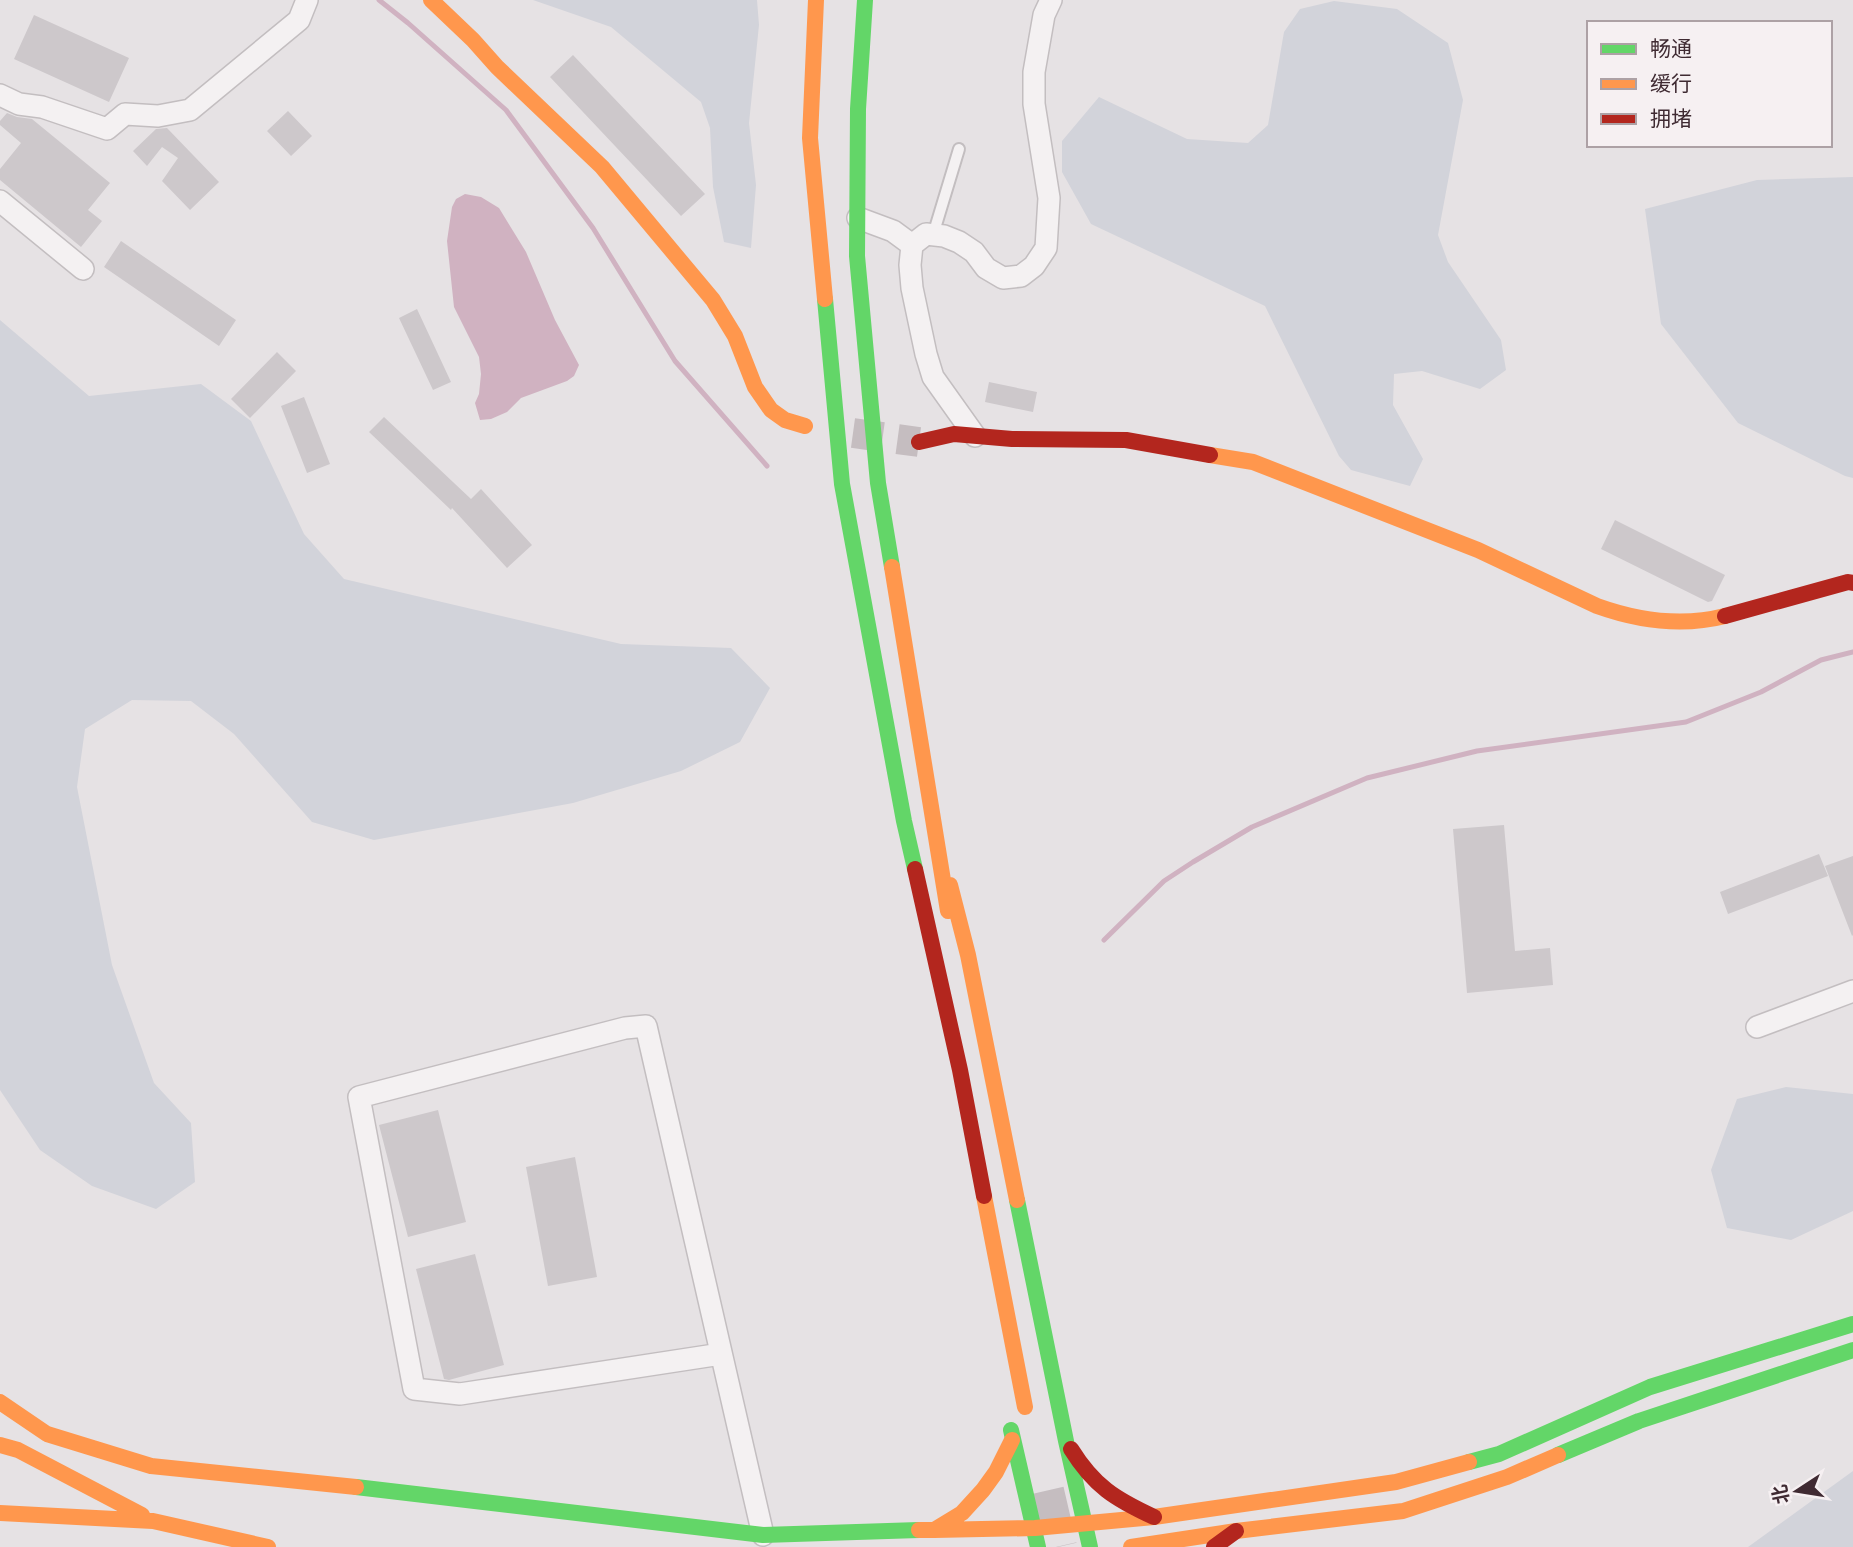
<svg xmlns="http://www.w3.org/2000/svg" width="1853" height="1547" font-family="'Archivo Narrow','Noto Sans SC',sans-serif">
<style>
.green{fill:#d2d3da}
.water{fill:#d0b2c1}
.lines{fill:none;stroke-linecap:round;stroke-linejoin:round}
.stream{stroke:#d0b2c1;stroke-width:5}
.building{fill:#cdc8cb}
.secondary-tunnel{stroke:#c5bdc0;stroke-width:30;stroke-dasharray:30 15;stroke-linecap:butt}
.highway-tunnel{stroke:#c5bdc0;stroke-width:38;stroke-dasharray:38 19;stroke-linecap:butt}
.lane-casing{stroke:#c3bec0;stroke-width:14}
.street-casing{stroke:#c3bec0;stroke-width:24}
.lane{stroke:#f4f1f2;stroke-width:10}
.street{stroke:#f4f1f2;stroke-width:21}
.fast{stroke:#63d668;stroke-width:16}
.slow{stroke:#ff974d;stroke-width:16}
.jam{stroke:#b3261e;stroke-width:16}
</style>
<rect width="100%" height="100%" fill="#e6e2e4"/>
<path class="green" d="M533,0H757L759,25L749,123L756,185L751,248L724,242L713,187L710,128L701,102L611,27Z
M1334,1L1397,9L1448,43L1463,100L1438,235L1448,262L1501,340L1506,370L1480,389L1422,371L1394,374L1393,405L1423,459L1410,486L1351,470L1339,456L1265,306L1091,224L1062,172V141L1099,97L1187,139L1248,143L1268,125L1284,32L1300,9Z
M1853,177V478L1845,476L1738,423L1661,324L1645,209L1757,180Z
M0,320L89,396L201,384L251,421L304,534L344,579L621,644L731,648L770,688L740,742L681,771L573,803L374,840L312,822L234,734L191,701L132,700L85,729L77,787L112,965L154,1083L191,1123L195,1182L156,1209L92,1186L40,1150L0,1090Z
M1786,1087L1853,1094V1211L1791,1240L1727,1228L1711,1170L1737,1099Z
M1853,1471V1547H1748Z"/>
<path class="water" d="M465,194L481,197L499,208L526,252L555,320L579,365L574,376L567,381L521,398L507,412L491,419L480,420L475,403L479,394L481,374L479,357L454,307L447,241L452,207L456,199Z"/>
<g class="lines">
<path class="stream" d="M379,0L408,23L506,110L593,228L675,361L767,466
M1104,940L1164,881L1193,862L1252,827L1367,778L1477,751L1686,722L1761,692L1821,660L1853,652"/>
</g>
<path class="building" d="M34,15L129,58L109,102L14,59Z
M573,55L705,194L681,216L550,77Z
M288,111L312,136L291,156L267,131Z
M7,113L17,117L32,119L110,183L88,210L102,221L81,247L0,180V169L21,143L0,125V121Z
M167,128L219,182L190,210L162,181L178,158L162,147L147,166L133,151L156,129Z
M121,241L236,320L219,346L104,267Z
M417,309L451,382L433,390L399,318Z
M277,352L296,371L250,418L231,399Z
M989,382L1037,392L1033,412L985,402Z
M304,397L330,464L307,473L281,406Z
M384,417L471,499L481,489L532,545L507,568L452,508L451,510L369,432Z
M1615,520L1725,575L1712,601L1708,602L1601,549Z
M1504,825L1515,951L1550,948L1553,985L1467,993L1453,829Z
M1819,854L1828,876L1728,914L1720,892Z
M1853,856V935L1852,936L1825,866Z
M438,1110L466,1222L408,1237L379,1125Z
M575,1157L597,1277L548,1286L526,1167Z
M475,1254L504,1365L449,1380L444,1379L416,1269Z"/>
<g class="lines">
<path class="secondary-tunnel" d="M853,433L919,442"/>
<path class="highway-tunnel" d="M1045,1491L1058,1547"/>
<defs>
<path id="lane" d="M933,235L959,149"/>
<path id="street" d="M0,95L19,104L42,107L107,129L125,114L158,116L190,110L299,20L307,0
M0,201L83,269
M858,218L893,231L912,245
M975,436L933,377L926,354L912,288L910,265L912,245L926,234L944,236L959,242L974,252L986,268L1003,278L1021,276L1034,266L1046,248L1049,198L1034,104V72L1044,15L1051,0
M1757,1027L1853,991
M721,1354L460,1394L414,1389L359,1097L625,1028L646,1026L763,1535"/>
</defs>
<use href="#lane" class="lane-casing"/>
<use href="#street" class="street-casing"/>
<use href="#lane" class="lane"/>
<use href="#street" class="street"/>
<path class="fast" d="M865,0L858,109L857,256L878,483L892,567
M825,299L842,484L904,821L915,869
M1017,1200L1066,1441L1090,1547
M1011,1430L1038,1547
M1558,1455L1639,1421L1853,1350
M1469,1462L1499,1454L1650,1387L1853,1324
M356,1487L763,1535L919,1530"/>
<path class="slow" d="M431,0L473,40L497,67L602,167L713,300L735,336L755,387L771,410L785,420L805,426
M816,0L810,138L825,299
M1210,455L1253,462L1478,550L1597,606C1639,621 1682,627 1725,616
M892,567L948,911
M950,885L968,955L1017,1200
M984,1196L1025,1407
M0,1402L47,1434L151,1466L356,1487
M0,1445L18,1450L142,1515
M0,1513L153,1521L268,1547
M919,1530H934L962,1513L983,1490L996,1472L1012,1440
M934,1530L1035,1528L1154,1517L1396,1482L1469,1462
M1131,1547L1236,1531L1403,1511L1507,1477L1558,1455"/>
<path class="jam" d="M919,442L954,434L1012,439L1126,440L1210,455
M1725,616L1848,582L1853,583
M915,869L960,1070L984,1196
M1071,1449C1094,1486 1115,1499 1154,1517
M1214,1547L1236,1531"/>
</g>
<rect x="1587" y="21" width="245" height="126" fill="#f6f0f2" stroke="#ada1a5" stroke-width="2"/>
<rect x="1601" y="44" width="35" height="10" fill="#63d668" stroke="#ada1a5" stroke-width="2"/>
<text x="1650" y="56" font-size="21" fill="#3f2a32">畅通</text>
<rect x="1601" y="79" width="35" height="10" fill="#ff974d" stroke="#ada1a5" stroke-width="2"/>
<text x="1650" y="91" font-size="21" fill="#3f2a32">缓行</text>
<rect x="1601" y="114" width="35" height="10" fill="#b3261e" stroke="#ada1a5" stroke-width="2"/>
<text x="1650" y="126" font-size="21" fill="#3f2a32">拥堵</text>
<g transform="translate(1797 1491) rotate(258)" stroke="#f6f0f2" stroke-width="5" paint-order="stroke">
<path d="M0-5L12 26L0 18L-12 26Z" fill="#3f2a32"/>
<text y="-10" font-size="19" font-weight="bold" text-anchor="middle" fill="#3f2a32">北</text>
</g>
</svg>
